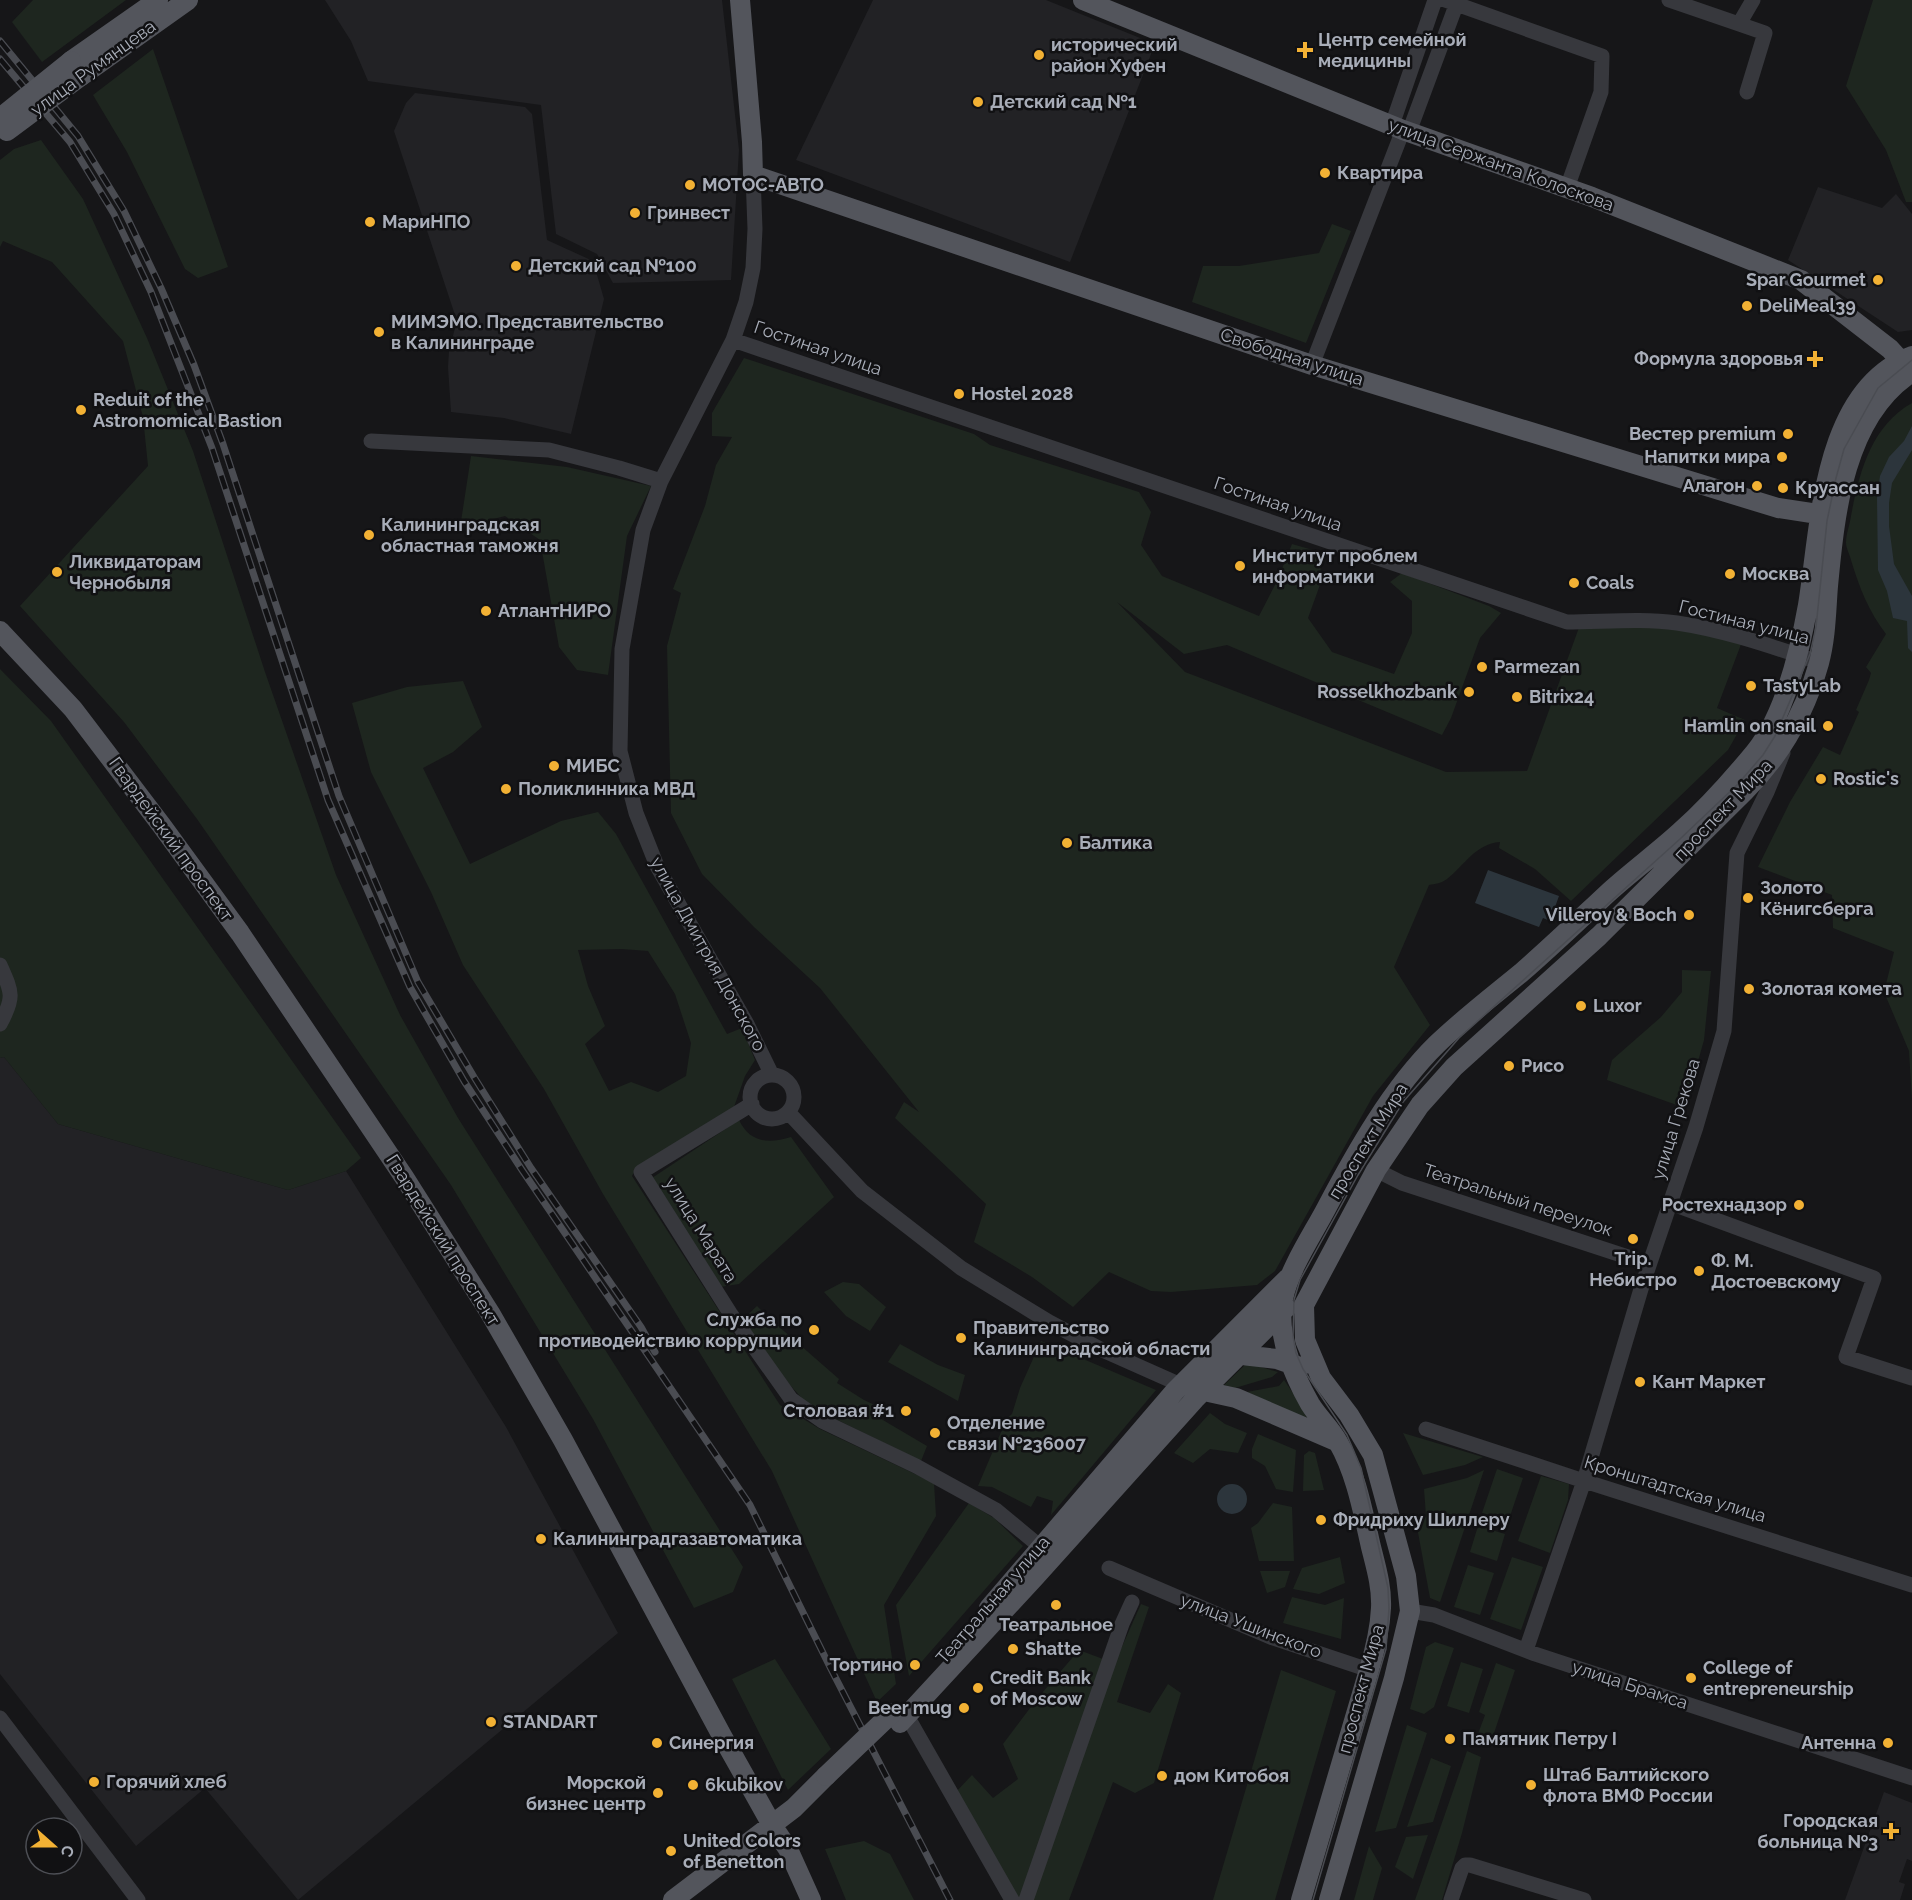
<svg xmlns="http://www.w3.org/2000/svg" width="1912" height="1900" font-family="Raleway,sans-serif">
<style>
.built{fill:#222225}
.green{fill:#1e261f;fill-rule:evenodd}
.water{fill:#2c353c}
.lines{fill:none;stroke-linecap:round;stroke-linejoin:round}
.minor{stroke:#37383d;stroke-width:15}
.major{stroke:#53555c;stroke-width:20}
.tram{stroke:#4a4c52;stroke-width:1.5}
.rail-casing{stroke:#4a4c52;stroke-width:7}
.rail{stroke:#111113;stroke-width:4.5;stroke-dasharray:14;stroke-linecap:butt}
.major-bridge{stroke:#53555c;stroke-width:20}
.poi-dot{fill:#f2b134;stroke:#111113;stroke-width:2}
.labels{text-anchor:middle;stroke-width:5;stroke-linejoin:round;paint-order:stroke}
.poi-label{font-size:18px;font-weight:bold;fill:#a8adb8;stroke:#111113;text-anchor:start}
.street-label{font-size:18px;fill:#a8adb8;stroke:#111113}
</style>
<rect width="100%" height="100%" fill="#161618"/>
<path class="built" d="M325,0H722L739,150L731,280L613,283L597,254L556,234L541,105L368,81L351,41Z
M873,0H1046L1155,44L1070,262L796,160Z
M415,93L525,107L532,114L547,240L593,261L604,299L571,434L504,418L451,412L448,367L449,351L455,328V315L394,131L406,103Z
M1818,187L1882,208L1896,194L1912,214V330L1898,332L1788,260Z
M4,1057L58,1124L288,1190L346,1171L506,1427L618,1633L298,1900L205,1788L136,1846L0,1674V1058Z
M1884,1792L1912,1803V1861L1907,1859L1899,1882L1905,1884L1900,1900H1845Z"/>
<path class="green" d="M33,0H126L42,62L12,22Z
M1873,0H1912V202H1906L1886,150L1846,86Z
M153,49L228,267L198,278L185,269L127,152L93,95Z
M41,140L83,199L147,338L193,451L265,672L336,875L400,1015L458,1118L743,1567L733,1592L694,1608L593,1419L451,1185L197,819L124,722L20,606L148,466L143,417L123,341L52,262L3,241L0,247V160L14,149Z
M1332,224L1351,231L1306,343L1192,302L1203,266H1239L1319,253Z
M744,358L974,434L990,445L1139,492L1151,512L1141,545L1162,576L1259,616L1277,581L1292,544L1320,552L1321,582L1308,618L1332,652L1394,674L1412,633V601L1390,582L1402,573L1489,606L1501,613L1480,638L1451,718L1442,735L1227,645L1184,654L1117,602L1185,672L1446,772L1527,771L1581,622L1678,623L1743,639L1717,708L1745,720L1728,750L1571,901L1535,869L1499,848L1500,842C1475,844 1465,865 1447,879C1442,883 1435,884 1429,885L1394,967L1430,1025L1373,1096L1275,1271L1257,1285L1171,1292L1151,1291L1109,1272L1073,1307L1032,1277L974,1242L986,1204L895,1118L904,1102L919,1112L820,988L754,927L702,874L671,813L667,646L681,593L673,589L705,506L716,465L732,437L712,436V413Z
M1912,403V1101L1909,1051L1884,992L1894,952L1833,928L1832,895L1758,867L1790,802L1823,747L1840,755L1859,712L1856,710L1869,680L1871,673L1866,667L1886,634C1869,612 1859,587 1851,560C1850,555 1846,548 1846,543C1846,534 1850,524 1851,516C1859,473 1871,426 1912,403Z
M471,456L567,467L651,486L627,536L608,675L577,670L559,647L540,540L505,516L460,528Z
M0,669L51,721L361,1158L346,1171L288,1190L58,1124L4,1057L0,1058Z
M463,681L482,727L453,752L423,768L470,864L561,821L598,812L616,834L727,1034L742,1028L755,1060L745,1076L734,1107L637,1167L632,1176L780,1405L820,1429L934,1483L936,1516L884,1605L896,1684L877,1702L772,1471L603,1194L544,1089L463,965L431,892L371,772L352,703L407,687ZM622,949L648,951L675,994L691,1043L686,1076L658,1092L631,1082L609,1091L585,1044L605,1026L588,986L578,950Z
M1682,970L1711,971L1704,1040L1685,1108L1607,1080L1612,1060L1661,1017L1682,992Z
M739,1120C750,1143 769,1144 791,1137L834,1197L739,1284L720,1287L652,1178Z
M843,1282L859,1284L886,1307L870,1331L846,1316L824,1292Z
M757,1306L769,1318L839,1379L837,1383L864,1400L877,1406L871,1413L927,1446L921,1461L809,1406L789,1384L741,1321Z
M1041,1341L1156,1390L1051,1515L1053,1501L1037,1496L1031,1507L992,1487L978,1486L1007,1418L1012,1414L1020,1388Z
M900,1344L938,1365L965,1375L958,1401L888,1362Z
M1247,1363L1278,1372L1272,1377L1235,1388L1224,1385Z
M1284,1380L1314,1423L1247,1392L1279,1386Z
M1210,1413L1225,1424L1247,1433L1238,1453L1210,1449L1193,1463L1174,1453Z
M1403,1433L1483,1457L1465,1465L1423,1475Z
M1258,1434L1296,1450L1293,1492L1276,1489L1265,1466L1252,1458V1449Z
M1309,1451L1315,1453L1324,1490L1303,1491L1304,1455Z
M1497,1469L1523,1478L1508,1522L1482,1513Z
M1484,1470L1440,1602L1430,1598L1417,1527L1426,1516L1424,1489L1467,1478Z
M1541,1476L1569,1484L1568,1500L1550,1553L1518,1541Z
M969,1503L994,1518L1023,1546L909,1676L896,1605Z
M1273,1503L1292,1507L1294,1561H1259L1251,1528L1258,1523Z
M1478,1526L1505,1534L1497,1561L1470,1552Z
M1340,1557L1345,1583L1319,1594L1293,1589L1302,1568Z
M1512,1557L1543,1567L1521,1630L1490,1619Z
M1468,1565L1494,1573L1480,1615L1454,1607Z
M1260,1571H1290L1285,1587L1267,1593Z
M1292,1597L1325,1605L1344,1598L1341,1639L1283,1623Z
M1141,1604L1149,1607L1117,1702L1150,1713L1168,1684L1181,1693L1154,1783L1135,1793L1113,1782L1069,1900H1033L1116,1660Z
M1435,1642L1454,1648L1434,1707L1424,1714L1410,1709L1426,1647Z
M1079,1650L1103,1659L1020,1900L955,1793L972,1775L993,1798L1018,1779L1003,1744L1036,1700Z
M775,1659L831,1749L788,1790L732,1679Z
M1461,1662L1483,1669L1469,1713L1447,1706Z
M1496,1663L1515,1670L1492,1739L1478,1734L1485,1715L1479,1712Z
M1281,1670L1336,1691L1275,1900H1213Z
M1407,1725L1427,1733L1396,1828L1375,1832Z
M1467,1751L1481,1757L1462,1833L1442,1900H1415Z
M1431,1758L1451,1766L1433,1822L1407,1827Z
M1428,1835L1413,1879L1395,1867L1406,1837Z
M864,1841L890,1854L914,1900H846L825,1849Z
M1369,1846L1382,1868L1373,1900H1354Z"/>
<path class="water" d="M1912,426V450L1892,483L1889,503V526L1894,564L1912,596V652L1908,648L1907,621L1893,618L1887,591L1878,570L1877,498L1880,476L1889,457L1904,441Z
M1488,870L1559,896L1550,921L1543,918L1539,927L1475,903Z
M1217 1499a15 15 0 1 1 30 0a15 15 0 1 1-30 0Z"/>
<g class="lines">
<path class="minor" d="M1445,0L1602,56L1601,92L1567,188
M1669,0L1739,24L1753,0
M1739,24L1765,33L1747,92
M1392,125L1435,0
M1409,132L1458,0
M753,175L755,229L753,268L746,302L733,340L661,481L643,530L622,649L620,751L636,813L657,866L747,1024L772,1075
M733,340L1567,622C1603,622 1641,618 1677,623C1725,630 1773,647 1819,662
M1312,365L1403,130
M371,441L549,450L619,468L661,481
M0,965C12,992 15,997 0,1024
M750 1097a22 22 0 1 1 44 0a22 22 0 1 1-44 0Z
M752,1104L641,1172L730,1313L791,1399L822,1421L916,1466L996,1510L1049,1554
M788,1112L862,1191L961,1268L1049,1322L1100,1349L1181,1385
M1376,1170L1402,1183L1649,1264
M1670,1203L1874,1278L1846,1357L1912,1378
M1426,1429L1584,1481L1912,1585
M1109,1568L1273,1638L1369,1670
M1410,1611L1434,1615L1535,1654L1912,1778
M1526,1650L1584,1481L1641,1289L1696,1127L1724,1031L1737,853L1767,792L1783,753
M907,1716L1012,1900
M0,1718L138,1900
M1026,1900L1122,1624L1132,1602
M1451,1900L1462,1868L1465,1865H1470L1584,1900"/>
<path class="major" d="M740,0L752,142L753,175L1312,365L1778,508L1831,516
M1083,0L1403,130L1592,197L1801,280L1890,349L1900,360
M71,61L158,0
M81,76L188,0
M0,631L73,709L162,826L240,933L404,1177L490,1313L563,1440L722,1736L772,1825L788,1849L811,1900
M1233,1354L1277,1359L1300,1367
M1195,1389L1236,1398L1336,1441
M989,1608L1175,1391L1288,1278
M900,1723L1035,1577L1195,1399L1286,1308
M673,1900L794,1808L826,1776
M1301,1900L1369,1670C1375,1650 1380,1629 1381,1608C1382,1587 1376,1567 1371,1547C1363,1512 1356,1473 1338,1442C1330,1428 1318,1417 1310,1404C1293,1374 1276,1333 1283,1299C1289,1269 1313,1234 1327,1207C1356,1152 1392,1088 1437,1044C1463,1019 1493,996 1521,973C1551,947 1579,920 1608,893C1631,872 1657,853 1680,832C1707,808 1732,780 1755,752C1785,715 1800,650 1808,605C1821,525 1822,390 1912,356
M1329,1900L1394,1678L1410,1611L1406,1576L1373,1455L1349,1415L1321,1378L1305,1340L1304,1305L1376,1170L1420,1105L1454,1067L1599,936L1745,791C1782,754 1805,713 1819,663C1826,637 1826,611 1828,586C1835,512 1844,416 1912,372"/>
<path class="tram" d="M1313,1900L1386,1649L1389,1609L1388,1588L1361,1468L1347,1435L1303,1369L1296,1353L1293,1336L1294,1300L1300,1280L1358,1175L1403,1102L1459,1038L1680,839L1738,784L1763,755L1775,736L1810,654L1816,627L1827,521L1836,478L1844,449L1878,388L1912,360"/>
<defs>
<path id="rail" d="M0,41L78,136L124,211L161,288L194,365L223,444L339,796L418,982L474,1077L531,1168L641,1327L655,1352
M0,59L70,142L114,214L151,292L212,448L328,800L410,987L464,1081L522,1170L750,1505L830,1667L950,1900"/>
</defs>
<use href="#rail" class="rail-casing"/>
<use href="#rail" class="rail"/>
<path class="major-bridge" d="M0,118L71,61
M7,131L81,76
M826,1776L892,1713"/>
</g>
<g class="poi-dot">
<path d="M1302 41h6v6h6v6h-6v6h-6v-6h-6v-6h6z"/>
<circle cx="1039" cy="55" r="6"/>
<circle cx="978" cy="102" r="6"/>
<circle cx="1325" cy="173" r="6"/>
<circle cx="690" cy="185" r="6"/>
<circle cx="635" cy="213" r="6"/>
<circle cx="370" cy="222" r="6"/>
<circle cx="516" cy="266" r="6"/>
<circle cx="1878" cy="280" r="6"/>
<circle cx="1747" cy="306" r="6"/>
<circle cx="379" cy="332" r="6"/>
<path d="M1812 350h6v6h6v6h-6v6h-6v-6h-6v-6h6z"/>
<circle cx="959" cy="394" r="6"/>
<circle cx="81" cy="410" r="6"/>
<circle cx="1788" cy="434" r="6"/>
<circle cx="1782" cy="457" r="6"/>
<circle cx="1757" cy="486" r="6"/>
<circle cx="1783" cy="488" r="6"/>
<circle cx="369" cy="535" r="6"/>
<circle cx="1240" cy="566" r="6"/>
<circle cx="57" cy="572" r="6"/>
<circle cx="1730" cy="574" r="6"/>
<circle cx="1574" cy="583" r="6"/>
<circle cx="486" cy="611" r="6"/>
<circle cx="1482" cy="667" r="6"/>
<circle cx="1751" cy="686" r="6"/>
<circle cx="1469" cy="692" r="6"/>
<circle cx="1517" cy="697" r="6"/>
<circle cx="1828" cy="726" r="6"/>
<circle cx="554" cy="766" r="6"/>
<circle cx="1821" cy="779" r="6"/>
<circle cx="506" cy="789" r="6"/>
<circle cx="1067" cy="843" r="6"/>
<circle cx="1748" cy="898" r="6"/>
<circle cx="1689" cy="915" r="6"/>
<circle cx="1749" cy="989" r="6"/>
<circle cx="1581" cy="1006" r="6"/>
<circle cx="1509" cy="1066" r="6"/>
<circle cx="1799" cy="1205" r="6"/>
<circle cx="1633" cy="1239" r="6"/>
<circle cx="1699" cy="1271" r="6"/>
<circle cx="814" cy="1330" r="6"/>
<circle cx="961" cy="1338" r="6"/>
<circle cx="1640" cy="1382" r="6"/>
<circle cx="906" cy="1411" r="6"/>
<circle cx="935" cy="1433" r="6"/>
<circle cx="1321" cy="1520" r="6"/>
<circle cx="541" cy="1539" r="6"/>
<circle cx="1056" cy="1605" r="6"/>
<circle cx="1013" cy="1649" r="6"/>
<circle cx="915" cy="1665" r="6"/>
<circle cx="1691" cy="1678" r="6"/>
<circle cx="978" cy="1688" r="6"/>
<circle cx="964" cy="1708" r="6"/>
<circle cx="491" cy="1722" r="6"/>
<circle cx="1450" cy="1739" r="6"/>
<circle cx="657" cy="1743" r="6"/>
<circle cx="1888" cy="1743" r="6"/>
<circle cx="1162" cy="1776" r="6"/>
<circle cx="94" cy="1782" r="6"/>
<circle cx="693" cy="1785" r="6"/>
<circle cx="1531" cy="1785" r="6"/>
<circle cx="658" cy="1793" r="6"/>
<path d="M1888 1822h6v6h6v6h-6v6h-6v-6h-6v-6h6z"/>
<circle cx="671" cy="1851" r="6"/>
</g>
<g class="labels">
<g class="poi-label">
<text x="1318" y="46">Центр семейной<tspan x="1318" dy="21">медицины</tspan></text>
<text x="1051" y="51">исторический<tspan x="1051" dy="21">район Хуфен</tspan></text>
<text x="990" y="108">Детский сад №1</text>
<text x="1337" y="179">Квартира</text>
<text x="702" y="191">МОТОС-АВТО</text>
<text x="647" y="219">Гринвест</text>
<text x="382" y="228">МариНПО</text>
<text x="528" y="272">Детский сад №100</text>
<text x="1866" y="286" text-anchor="end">Spar Gourmet</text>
<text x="1759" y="312">DeliMeal39</text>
<text x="391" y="328">МИМЭМО. Представительство<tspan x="391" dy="21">в Калининграде</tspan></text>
<text x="1803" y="365" text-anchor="end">Формула здоровья</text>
<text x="971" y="400">Hostel 2028</text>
<text x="93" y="406">Reduit of the<tspan x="93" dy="21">Astromomical Bastion</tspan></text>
<text x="1776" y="440" text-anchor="end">Вестер premium</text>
<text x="1770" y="463" text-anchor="end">Напитки мира</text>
<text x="1745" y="492" text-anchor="end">Алагон</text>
<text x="1795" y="494">Круассан</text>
<text x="381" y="531">Калининградская<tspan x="381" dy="21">областная таможня</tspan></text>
<text x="1252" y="562">Институт проблем<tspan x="1252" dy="21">информатики</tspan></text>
<text x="69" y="568">Ликвидаторам<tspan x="69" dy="21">Чернобыля</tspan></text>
<text x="1742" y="580">Москва</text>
<text x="1586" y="589">Coals</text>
<text x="498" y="617">АтлантНИРО</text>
<text x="1494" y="673">Parmezan</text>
<text x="1763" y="692">TastyLab</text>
<text x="1457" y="698" text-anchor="end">Rosselkhozbank</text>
<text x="1529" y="703">Bitrix24</text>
<text x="1816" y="732" text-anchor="end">Hamlin on snail</text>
<text x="566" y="772">МИБС</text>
<text x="1833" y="785">Rostic's</text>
<text x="518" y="795">Поликлинника МВД</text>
<text x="1079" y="849">Балтика</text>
<text x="1760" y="894">Золото<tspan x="1760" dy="21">Кёнигсберга</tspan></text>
<text x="1677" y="921" text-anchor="end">Villeroy &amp; Boch</text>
<text x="1761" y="995">Золотая комета</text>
<text x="1593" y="1012">Luxor</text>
<text x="1521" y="1072">Рисо</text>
<text x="1787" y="1211" text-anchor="end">Ростехнадзор</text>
<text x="1633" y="1265" text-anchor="middle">Trip.<tspan x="1633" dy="21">Небистро</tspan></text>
<text x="1711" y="1267">Ф. М.<tspan x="1711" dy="21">Достоевскому</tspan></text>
<text x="802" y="1326" text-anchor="end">Служба по<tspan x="802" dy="21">противодействию коррупции</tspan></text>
<text x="973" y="1334">Правительство<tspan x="973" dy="21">Калининградской области</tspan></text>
<text x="1652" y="1388">Кант Маркет</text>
<text x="894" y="1417" text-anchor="end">Столовая #1</text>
<text x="947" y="1429">Отделение<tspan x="947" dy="21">связи №236007</tspan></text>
<text x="1333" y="1526">Фридриху Шиллеру</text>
<text x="553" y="1545">Калининградгазавтоматика</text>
<text x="1056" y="1631" text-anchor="middle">Театральное</text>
<text x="1025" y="1655">Shatte</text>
<text x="903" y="1671" text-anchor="end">Тортино</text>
<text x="1703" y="1674">College of<tspan x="1703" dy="21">entrepreneurship</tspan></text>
<text x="990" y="1684">Credit Bank<tspan x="990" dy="21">of Moscow</tspan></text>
<text x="952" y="1714" text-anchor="end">Beer mug</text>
<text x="503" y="1728">STANDART</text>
<text x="1462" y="1745">Памятник Петру I</text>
<text x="669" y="1749">Синергия</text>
<text x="1876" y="1749" text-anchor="end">Антенна</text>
<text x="1543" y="1781">Штаб Балтийского<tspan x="1543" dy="21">флота ВМФ России</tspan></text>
<text x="1174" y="1782">дом Китобоя</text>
<text x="106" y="1788">Горячий хлеб</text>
<text x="646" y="1789" text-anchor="end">Морской<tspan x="646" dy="21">бизнес центр</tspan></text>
<text x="705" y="1791">6kubikov</text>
<text x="1878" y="1827" text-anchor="end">Городская<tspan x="1878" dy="21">больница №3</tspan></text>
<text x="683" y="1847">United Colors<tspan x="683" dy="21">of Benetton</tspan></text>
</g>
<g class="street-label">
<text transform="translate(93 68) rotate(-36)" y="6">улица Румянцева</text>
<text transform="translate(1501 165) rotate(20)" y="6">улица Сержанта Колоскова</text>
<text transform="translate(818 348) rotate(19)" y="6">Гостиная улица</text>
<text transform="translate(1292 357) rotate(18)" y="6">Свободная улица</text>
<text transform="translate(1278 504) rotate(19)" y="6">Гостиная улица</text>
<text transform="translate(1744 622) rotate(14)" y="6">Гостиная улица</text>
<text transform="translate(1723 810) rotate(-46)" y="6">проспект Мира</text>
<text transform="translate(171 839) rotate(54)" y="6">Гвардейский проспект</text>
<text transform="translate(708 954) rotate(61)" y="6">улица Дмитрия Донского</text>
<text transform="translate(1676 1119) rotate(-73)" y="6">улица Грекова</text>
<text transform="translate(1368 1141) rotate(-58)" y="6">проспект Мира</text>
<text transform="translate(1518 1200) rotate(18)" y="6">Театральный переулок</text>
<text transform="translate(701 1230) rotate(58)" y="6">улица Марата</text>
<text transform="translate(443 1240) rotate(58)" y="6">Гвардейский проспект</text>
<text transform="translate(1675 1489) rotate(17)" y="6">Кронштадтская улица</text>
<text transform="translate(993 1600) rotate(-49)" y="6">Театральная улица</text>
<text transform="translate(1251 1626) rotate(21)" y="6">улица Ушинского</text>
<text transform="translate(1630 1685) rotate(18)" y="6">улица Брамса</text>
<text transform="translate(1361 1689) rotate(-75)" y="6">проспект Мира</text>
</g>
</g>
<g transform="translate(54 1846) rotate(111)"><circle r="28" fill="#111113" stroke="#4d4f55" stroke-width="1.5"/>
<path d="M0-4.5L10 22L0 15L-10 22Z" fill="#f2b134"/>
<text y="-9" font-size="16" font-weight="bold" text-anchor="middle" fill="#a8adb8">С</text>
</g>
</svg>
